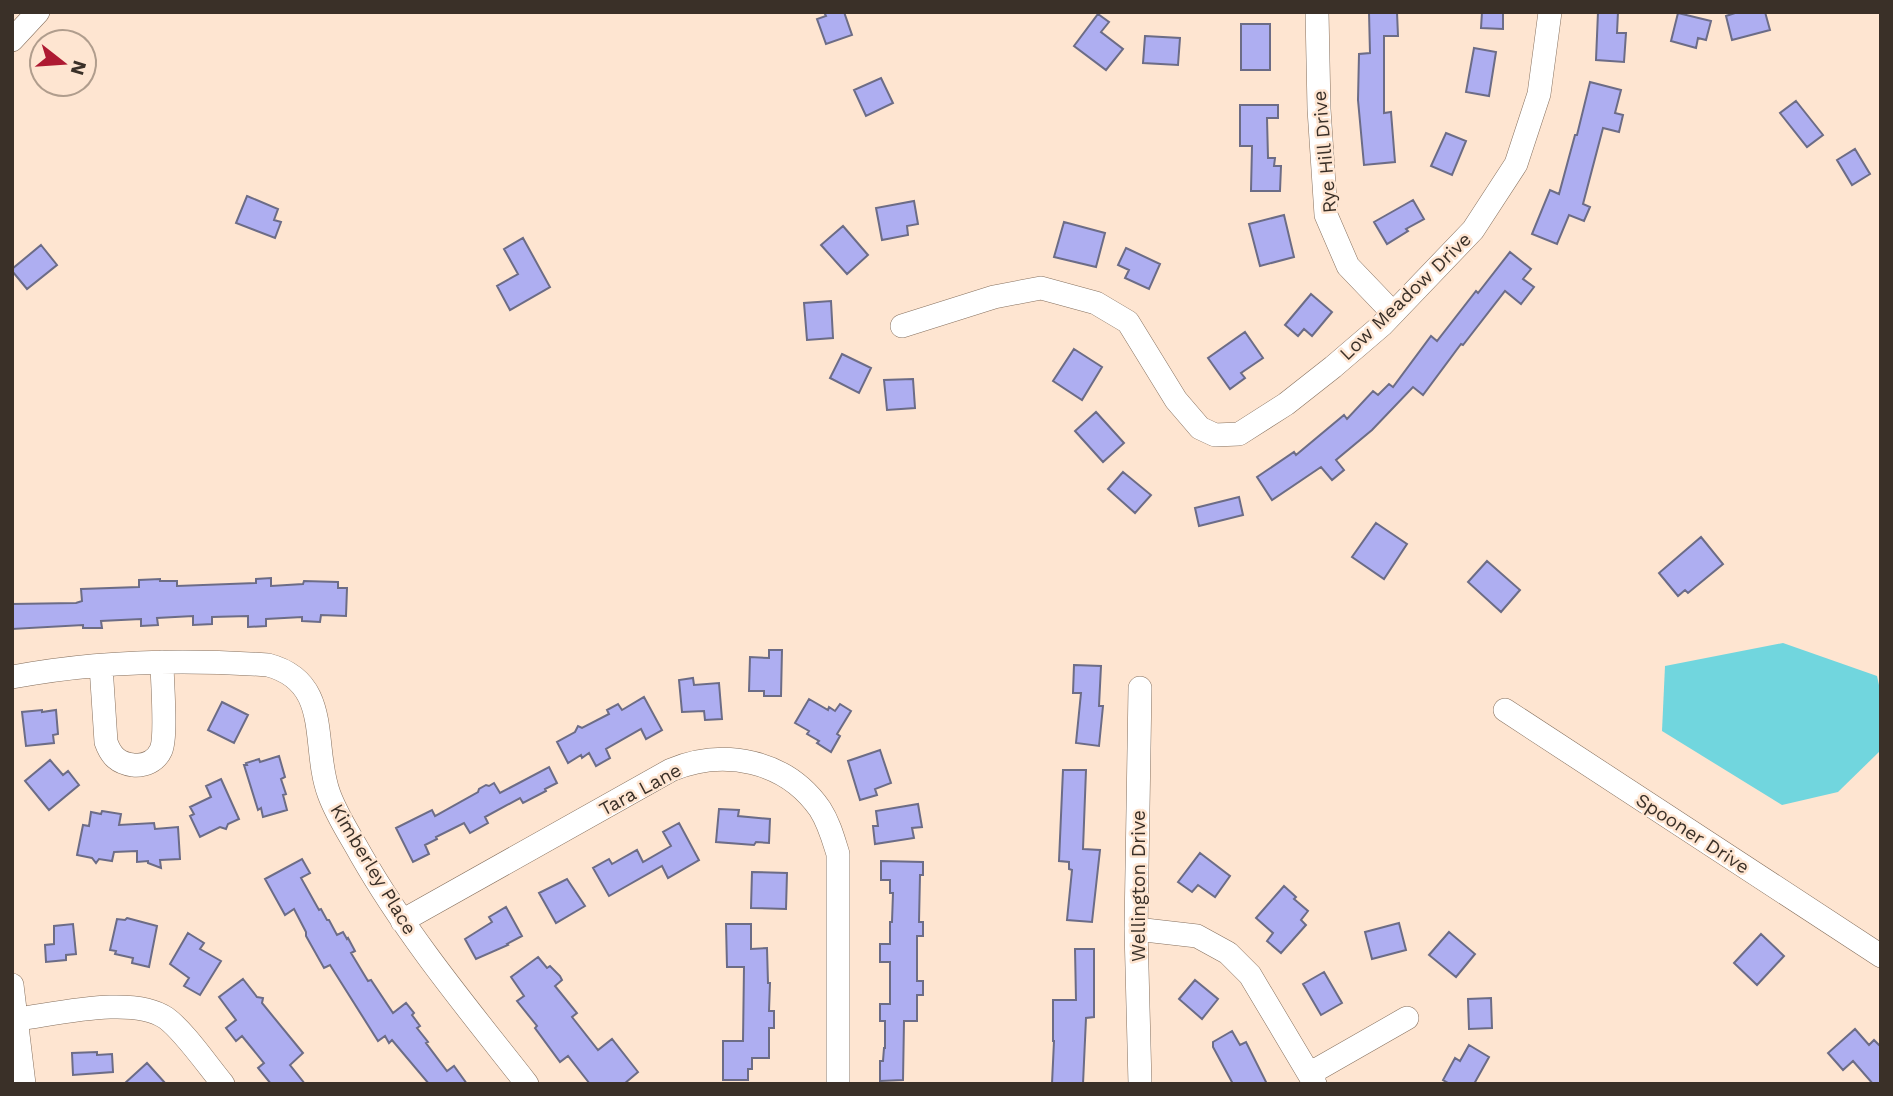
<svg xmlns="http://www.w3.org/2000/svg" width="1893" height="1096" font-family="'Work Sans',sans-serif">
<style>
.water{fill:#71d6de}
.building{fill:#aeaef1;stroke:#6c6c86;stroke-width:2}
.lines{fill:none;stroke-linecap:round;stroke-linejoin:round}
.minor-casing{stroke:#86705e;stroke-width:24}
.minor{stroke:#fff;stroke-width:23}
.labels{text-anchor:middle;stroke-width:5;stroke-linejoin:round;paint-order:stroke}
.street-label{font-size:19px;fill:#3a3028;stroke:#fee5d1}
</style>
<rect width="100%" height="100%" fill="#fee5d1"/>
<path class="water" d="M1783,643L1877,676L1881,694V750L1838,792L1782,805L1662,731L1665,666Z"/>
<path class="building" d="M824,12H844L852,35L826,44L817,19L826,16Z
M1369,12H1397L1398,36H1384V113L1391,112L1395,162L1364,165L1358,100L1359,54L1370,53Z
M1482,12H1503V29L1481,28Z
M1598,12H1618L1617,33H1626L1624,62L1596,60Z
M1738,12H1765L1770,30L1732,40L1726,16Z
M1678,13L1711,21L1706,40L1698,38L1696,48L1671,41Z
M1098,14L1109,22L1101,32L1123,49L1106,70L1074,46Z
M1241,24H1270V70H1241Z
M1145,36L1180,38L1178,65L1143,63Z
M1474,48L1496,52L1489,96L1466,92Z
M881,78L893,103L866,116L854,90Z
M1590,82L1621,90L1615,113L1623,115L1619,132L1603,128L1583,204L1590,207L1584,221L1569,215L1557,244L1532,234L1550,190L1559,194L1575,135H1577Z
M1796,101L1823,135L1807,147L1780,113Z
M1240,105H1278V118H1267L1268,158H1275L1274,166H1281L1280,191H1251L1252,146H1240Z
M1446,133L1466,141L1452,175L1431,166Z
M1855,149L1870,174L1852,185L1837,160Z
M247,196L278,209L274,220L281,222L275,238L236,223Z
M1413,200L1424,219L1406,229L1408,231L1387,244L1374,222Z
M914,201L918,224L907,226L908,235L882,240L876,208Z
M1284,215L1294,257L1260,266L1249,224Z
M1064,222L1105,233L1096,267L1054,257Z
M843,226L868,255L847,274L821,245Z
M523,238L550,287L510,310L497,286L518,274L504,249Z
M41,245L57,265L27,289L12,271V269Z
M1126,248L1160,264L1149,289L1125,278L1129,270L1118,265Z
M1510,252L1531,269L1523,279L1534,287L1521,304L1505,291L1463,345L1461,344L1423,395L1413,387L1372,430L1336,460L1344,470L1332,480L1321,467L1272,500L1257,477L1294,452L1296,455L1344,415L1347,419L1373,391L1378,395L1389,384L1393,387L1431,336L1437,341L1476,291L1478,293Z
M1311,294L1332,312L1312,336L1304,329L1298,336L1285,325Z
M831,301L833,338L807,340L804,303Z
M1245,332L1263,358L1241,373L1245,378L1230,389L1208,358Z
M1074,349L1102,367L1082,400L1053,381Z
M842,354L871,368L859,393L830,378Z
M913,379L915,408L887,410L884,380Z
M1096,412L1124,443L1103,462L1075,431Z
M1123,472L1151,495L1135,513L1108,489Z
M1239,497L1243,515L1199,526L1195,508Z
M1376,523L1407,544L1384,579L1352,557Z
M1701,537L1723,564L1688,593L1685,590L1678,596L1659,573Z
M1487,561L1520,590L1501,612L1468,582Z
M271,578V586L303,584L304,581L338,582V588H347L346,616L321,615L320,622L302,621V617L266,619V626L248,627V616L212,617V624L193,625V616L157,618L158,625L141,626V619L101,621L102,628H83V625L12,629V604L76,603L82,601L81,589L139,587V580L160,579V581H177V586L256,583V579Z
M769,650H782L781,696H764V691H749L750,657L769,658Z
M1074,665L1101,666L1099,706H1103L1099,746L1076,743L1081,693H1073Z
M693,678L694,685L719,683L722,719L705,720L704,711L682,712L679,680Z
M644,697L662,730L646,739L641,729L606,749L610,758L596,766L589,753L582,758L581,755L568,763L557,742L575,732L578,726L582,728L609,714L607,710L618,704L622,710Z
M809,699L828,710L829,707L835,711L840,704L851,711L837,734L840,736L831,752L817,743L819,741L807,734L809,731L795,723Z
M222,702L248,715L234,743L208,730Z
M42,710V712L56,710L58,734L53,735L54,743L26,746L22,712Z
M880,750L891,783L875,789L877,795L860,800L848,761Z
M279,756L285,777L281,779L286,794L283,795L287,810L263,817L261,808L258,810L244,765H247L246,763L259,759L260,762Z
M50,760L63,775L68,771L79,785L49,810L25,781Z
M549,767L557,783L545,789L546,791L523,803L520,798L485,817L488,823L470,833L464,823L436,837L437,839L425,845L429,854L413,862L396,828L432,810L435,816L478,792L479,789L486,785L489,786L494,783L500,793Z
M1063,770H1086L1083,849L1100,850L1092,922L1067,920L1072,870L1069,869V862L1059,861Z
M221,779L239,819L228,824L226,829L220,827L200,837L190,816L194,814L190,807L211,797L206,786Z
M918,804L922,827L912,828L914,838L875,844L873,826H878L876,811Z
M719,809L739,810L738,816L770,819L769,843L756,842L754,845L716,842Z
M102,811L121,814L119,825L154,823L155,829L178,827L180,859L160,860L161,868L148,863V861L137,862V851L114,852L112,861L99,859L96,863L92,858L77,855L83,825L89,826L91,812L101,814Z
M679,823L699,860L668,878L662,866L609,896L593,868L609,859L612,864L637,850L643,862L671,846L663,832Z
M1200,853L1230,876L1215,897L1198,885L1192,892L1178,882Z
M302,859L310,873L301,878L319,910L321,909L327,920H329L337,935L343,932L347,939L348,938L355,951L351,953L368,981L371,980L393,1013L406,1003L414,1013L412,1015L420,1026L417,1028L428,1042L426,1043L447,1071L454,1066L467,1084H429L392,1040L389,1043L385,1036L378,1041L330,965L324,968L306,936V932L294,909L285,915L265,879Z
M881,861L923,862V875H920L919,922H923V936H917V981H923V995H917V1021H904L903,1080L880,1081V1061H883L884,1048H885V1021H880V1004H890V962H880V944H890V922H892L893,893H890V880H881Z
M752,872L787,873L786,909L751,908Z
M567,879L585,906L556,923L539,893Z
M1284,886L1296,897L1294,899L1308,911L1301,920L1306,925L1281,953L1267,941L1273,933L1256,918Z
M506,907L522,936L507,944L508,945L476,959L465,939L492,922L489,917Z
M127,918L157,926L149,967L132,963L133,958L115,954L116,951L110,950L117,919L125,920Z
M1399,923L1406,950L1372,959L1365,932Z
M73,924L76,954L66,955V960L46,962L45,945L54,944V926Z
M726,924H751V949L767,948L768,983H770L769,1011H774V1028H769V1058H752V1069H748V1080H723V1041H743L744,967H727Z
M1449,932L1475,954L1456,977L1429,955Z
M188,933L204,943L200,949L221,961L200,995L184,986L189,978L170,964Z
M1761,934L1784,956L1757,985L1734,963Z
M1075,949H1094V1017L1086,1018L1083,1084H1052L1054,1041H1053V1000H1076Z
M538,957L547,968L550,966L560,976L562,980L555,986L577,1013L572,1017L598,1050L612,1039L638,1072L624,1084H590L568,1056L560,1062L535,1028L537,1026L517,1001L524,996L511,977Z
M1324,972L1342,1003L1321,1015L1303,984Z
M243,979L257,997L263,998L262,1003L303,1053L290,1065L305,1084H271L258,1068L264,1063L242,1036L236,1041L226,1028L236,1020L219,997Z
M1195,980L1218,999L1202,1019L1179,999Z
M1491,998L1492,1028L1469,1029L1468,999Z
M1855,1029L1869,1045L1874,1040L1881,1047V1084H1873L1853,1061L1843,1070L1828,1053Z
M1232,1031L1240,1045L1246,1042L1267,1084H1233L1213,1047V1042Z
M1469,1045L1489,1057L1474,1084H1450L1443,1080L1455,1058L1460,1061Z
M97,1052V1055L112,1054L113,1072L73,1075L72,1053Z
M147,1063L166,1084H124Z"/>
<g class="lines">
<defs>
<path id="minor" d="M1317,12L1319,109L1326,215L1348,266L1393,313
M12,40L38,12
M902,326L994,297L1041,288L1096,303L1128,322L1176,400L1200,428L1215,435L1239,434L1286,404L1333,367L1382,325L1473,230L1516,164L1539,94L1550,12
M101,666L106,742C111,756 118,763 133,765C145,766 156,761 161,750C167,736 162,681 162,662
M12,677C96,661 183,659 268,665C333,682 311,746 329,794C337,816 350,835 361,855C408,937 469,1010 527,1084
M1140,688L1136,929L1140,1084
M1505,710L1881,956
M402,921L671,770C724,748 786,760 820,809C829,823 833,838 838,854V1084
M1136,929L1197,936L1228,953L1250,975L1315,1084
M12,985L24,1084
M17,1019C57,1014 133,995 166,1018C184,1031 208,1066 223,1084
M1309,1074L1407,1018"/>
</defs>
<use href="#minor" class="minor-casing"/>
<use href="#minor" class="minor"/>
</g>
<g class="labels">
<g class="street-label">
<text transform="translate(1324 152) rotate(-95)" y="7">Rye Hill Drive</text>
<text transform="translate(1405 296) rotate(-44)" y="7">Low Meadow Drive</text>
<text transform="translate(640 789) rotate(-28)" y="7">Tara Lane</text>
<text transform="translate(1693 833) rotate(33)" y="7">Spooner Drive</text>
<text transform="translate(374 869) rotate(59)" y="7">Kimberley Place</text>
<text transform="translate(1138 886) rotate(-90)" y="7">Wellington Drive</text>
</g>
</g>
<rect width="1893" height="1096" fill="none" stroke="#3a3028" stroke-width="28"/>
<g transform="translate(63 63) rotate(107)"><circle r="33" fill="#fee5d1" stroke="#b09d8d" stroke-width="2"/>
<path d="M0-5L12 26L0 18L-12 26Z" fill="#ae1a32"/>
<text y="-10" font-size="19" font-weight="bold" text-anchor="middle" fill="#3a3028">N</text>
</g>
</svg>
